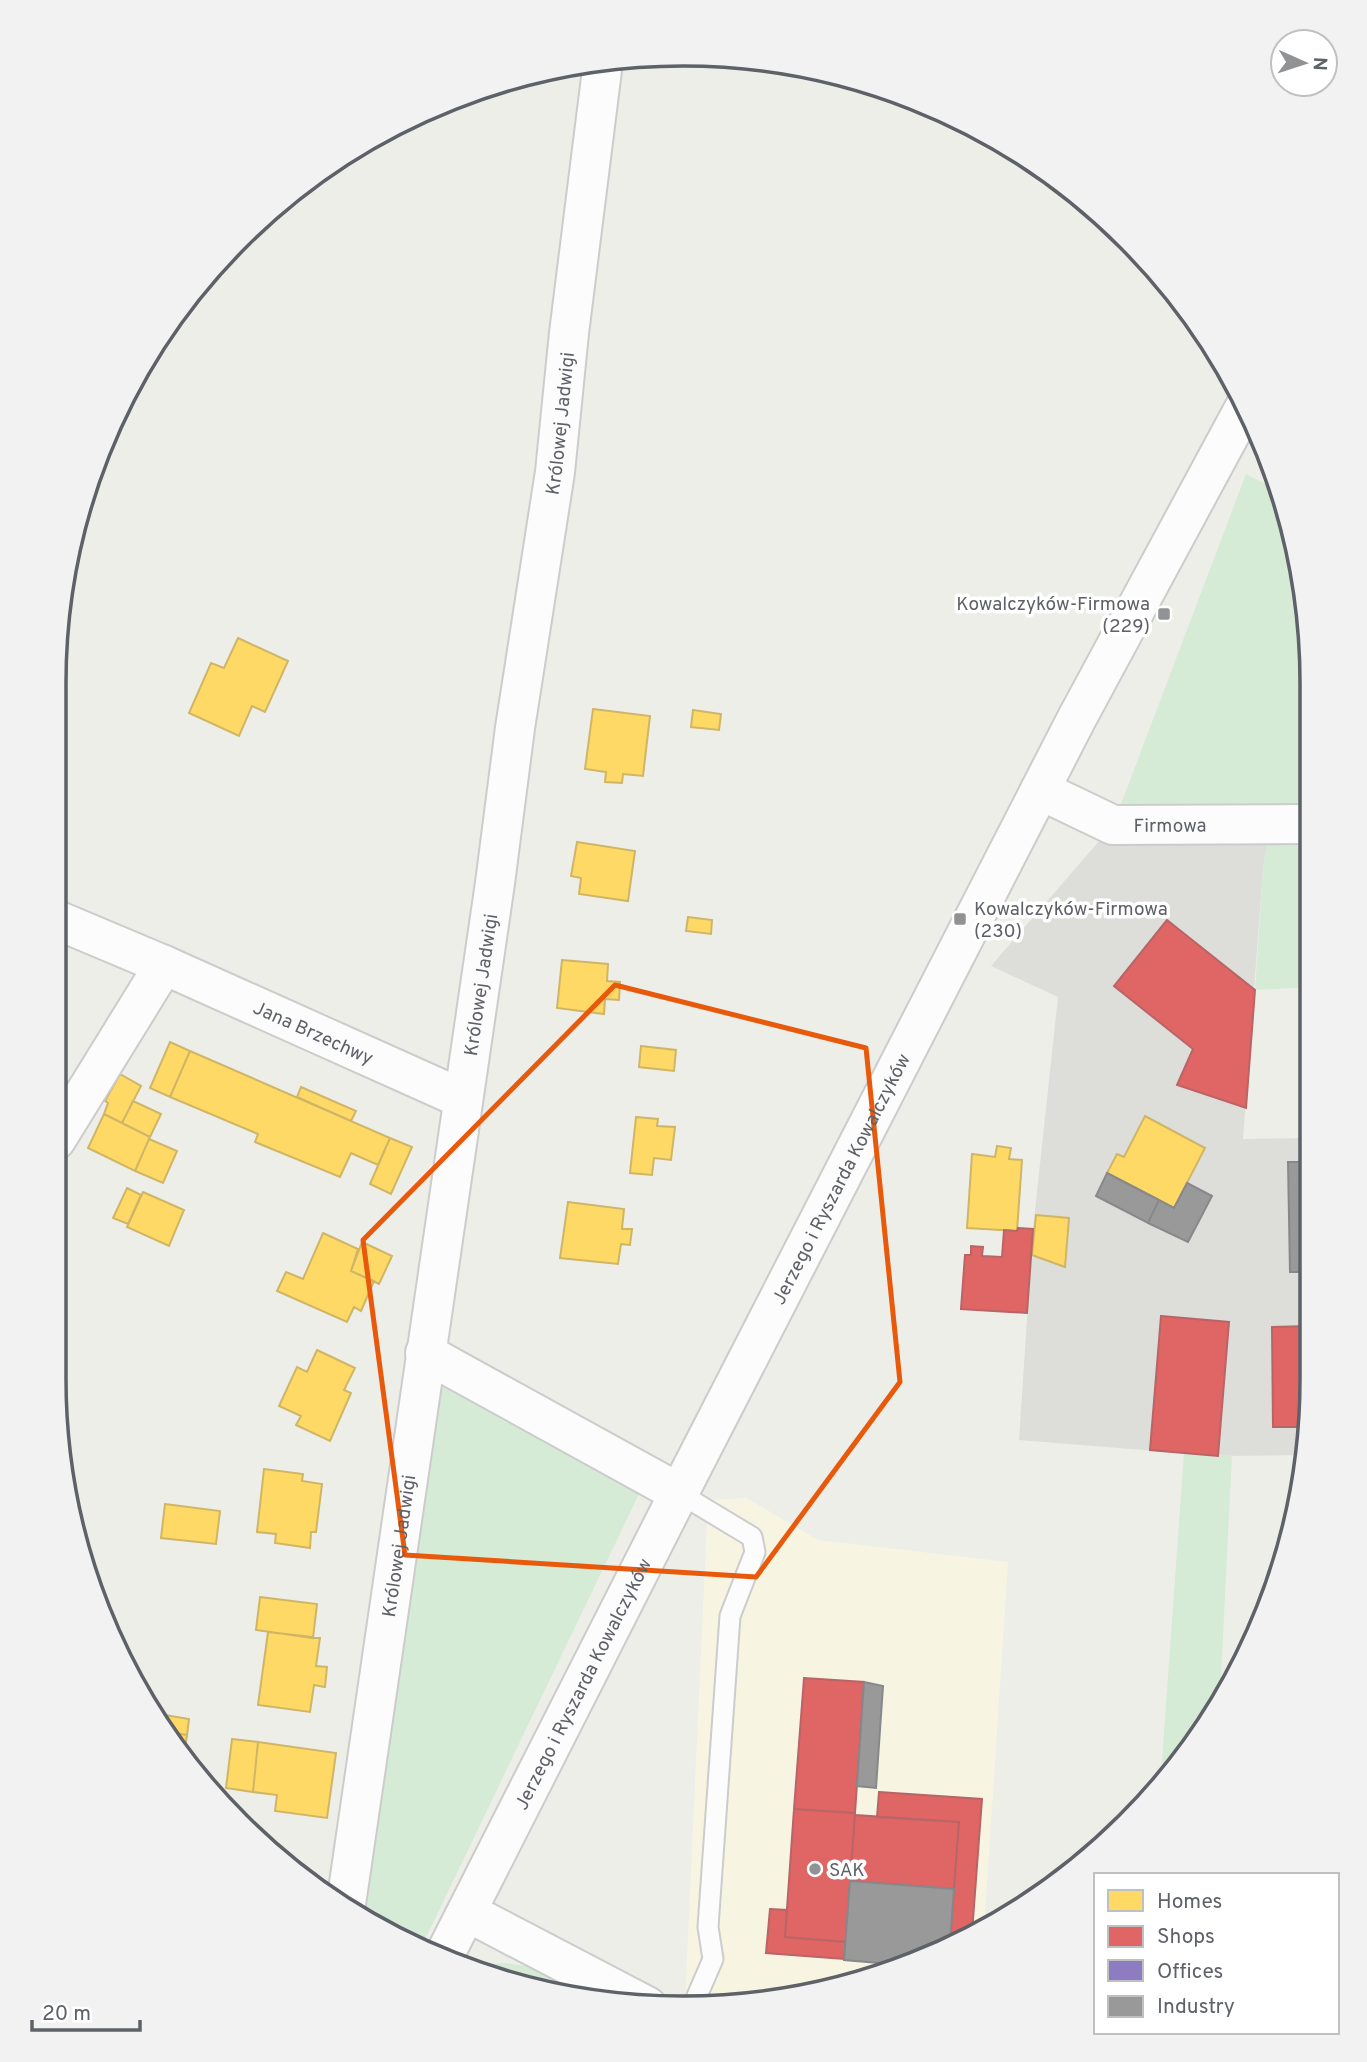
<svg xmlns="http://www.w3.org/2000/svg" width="1367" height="2062" font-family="Overpass,sans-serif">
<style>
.commercial{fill:#f7f5e2}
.industrial{fill:#ddddd9}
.green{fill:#d6ebd6}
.homes{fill:#ffd966;stroke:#cfb566;stroke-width:2}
.shops{fill:#e06666;stroke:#b96466;stroke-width:2}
.offices{fill:#8e7cc3;stroke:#8074a7;stroke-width:2}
.industry{fill:#999;stroke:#87888a;stroke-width:2}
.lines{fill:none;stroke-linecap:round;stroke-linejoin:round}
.lane-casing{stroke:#cbcccb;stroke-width:23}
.street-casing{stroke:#cbcccb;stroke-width:42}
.secondary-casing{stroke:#cbcccb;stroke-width:42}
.lane{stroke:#fcfcfc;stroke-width:19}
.street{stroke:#fcfcfc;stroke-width:38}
.secondary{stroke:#fcfcfc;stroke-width:38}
.marked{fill:none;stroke:#e8590c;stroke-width:5;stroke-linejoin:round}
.poi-dot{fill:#909294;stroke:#fff;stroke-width:2.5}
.labels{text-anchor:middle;stroke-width:7;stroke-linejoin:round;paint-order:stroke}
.street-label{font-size:19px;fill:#5e6167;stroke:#fff}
.poi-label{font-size:19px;fill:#5e6167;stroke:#fff;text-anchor:start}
.rim{fill:none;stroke:#5e6167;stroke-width:3.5}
</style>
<rect width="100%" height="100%" fill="#eeeee9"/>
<path class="commercial" d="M746,1498L818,1540L1008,1562L984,1929L807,1996L685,2004L708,1500Z"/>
<path class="industrial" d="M1270,824L1263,868L1243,1139L1309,1138L1307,1455L1218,1456L1019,1440L1033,1229L1058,997L991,966L1113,825Z"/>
<path class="green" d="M1246,474L1280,491L1291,521L1311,643L1310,987L1255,990L1263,868L1270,824L1113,825Z
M425,1353L640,1492L421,1948L346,1904Z
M1184,1453L1232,1455L1220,1698L1160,1788Z
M506,1963L531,1967L577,1991L473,1967L482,1964Z"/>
<path class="homes" d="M238,638L288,661L265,712L252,706L239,736L189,713L211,663L224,668Z
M593,709L650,716L643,776L623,774L622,783L605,782L606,772L585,769Z
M693,710L721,714L719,730L691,727Z
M577,842L635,851L628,901L579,894L581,878L571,876Z
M688,917L712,920L711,934L686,931Z
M562,960L608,964L607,981L620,982L619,1000L605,999L604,1014L557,1008Z
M170,1042L190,1051L170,1097L150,1088Z
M641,1046L676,1050L674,1071L639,1067Z
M190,1051L390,1138L378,1165L351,1153L340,1177L255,1142L258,1134L170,1097Z
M120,1074L141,1086L122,1123L104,1114L108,1103L105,1101Z
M301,1087L356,1111L351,1121L297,1097Z
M133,1101L161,1114L150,1137L122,1123Z
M104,1114L150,1137L135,1171L88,1148Z
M1145,1116L1205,1148L1174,1208L1107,1173L1117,1154L1124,1157Z
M636,1117L658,1119L657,1126L675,1127L671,1160L654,1158L652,1175L630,1173Z
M390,1138L412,1147L391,1194L370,1184Z
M149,1139L177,1151L163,1183L135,1171Z
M997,1146L1011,1148L1009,1159L1022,1160L1017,1231L967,1228L972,1154L995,1157Z
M127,1188L141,1195L128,1224L113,1218Z
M143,1192L184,1210L169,1246L127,1227Z
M568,1202L624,1209L622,1229H632L630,1245L621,1244L618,1264L560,1258Z
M1036,1215L1069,1218L1065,1267L1032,1255Z
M323,1233L358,1249L351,1271L374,1281L361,1311L354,1307L347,1322L277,1291L286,1272L303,1279Z
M362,1242L392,1256L379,1284L351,1271Z
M317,1350L355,1368L344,1390L351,1393L330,1441L296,1425L301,1416L279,1406L297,1367L307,1372Z
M264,1469L303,1474L302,1481L322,1484L316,1532H311L310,1548L275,1543L276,1534L257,1532Z
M165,1504L220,1511L216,1544L161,1538Z
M260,1597L317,1604L313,1638L256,1630Z
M268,1632L320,1638L316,1666L327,1667L325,1687L314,1685L310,1712L258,1705Z
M153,1713L189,1719L187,1735L163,1731Z
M163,1731L187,1735L184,1754Z
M232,1739L258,1742L253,1792L226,1788Z
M258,1742L336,1753L327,1818L275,1811L277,1795L253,1792Z"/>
<path class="shops" d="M1167,920L1255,990L1246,1108L1177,1085L1193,1049L1114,986Z
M1018,1228L1033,1229L1027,1313L961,1309L965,1255H971V1246L983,1247L982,1256L1002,1257L1004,1230L1017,1231Z
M1161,1316L1229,1322L1218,1456L1150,1450Z
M1308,1326L1307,1427H1273L1272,1327Z
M804,1678L864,1682L855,1813L794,1809Z
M879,1792L982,1799L972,1933L950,1941L959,1822L877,1817Z
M794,1809L855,1813L846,1942L785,1937Z
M855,1815L959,1822L954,1889L850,1881Z
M770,1909L787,1910L785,1937L846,1942L844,1959L766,1953Z"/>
<path class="offices" d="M293,1870L316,1874L314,1886L300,1877Z"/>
<path class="industry" d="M1288,1162H1309L1308,1272H1290Z
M1107,1173L1159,1200L1148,1223L1096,1196Z
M1187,1183L1212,1196L1188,1242L1148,1223L1159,1200L1174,1208Z
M864,1682L883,1686L876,1788L857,1786Z
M850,1881L954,1889L950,1941L891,1964L844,1960Z"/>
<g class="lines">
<defs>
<path id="lane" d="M679,1493L752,1537L755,1552L730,1616L708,1927L713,1959L694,2003"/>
<g id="street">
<path id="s1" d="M1040,790L1113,825L1311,824"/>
<path id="s2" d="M57,920L164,965L463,1099"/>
<path d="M56,1140L164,965"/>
<path d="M425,1353L679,1493"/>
<path id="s3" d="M346,1904L495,883L515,728L555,472L569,333L603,62"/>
<path d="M467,1912L647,2006"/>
</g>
<g id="secondary">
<path id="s4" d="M442,1960L679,1493L1077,718L1247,403"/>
</g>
</defs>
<use href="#lane" class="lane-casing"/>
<use href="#street" class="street-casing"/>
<use href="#secondary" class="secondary-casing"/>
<use href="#lane" class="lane"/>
<use href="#street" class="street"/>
<use href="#secondary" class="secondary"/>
</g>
<path class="marked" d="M615,985L866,1048L900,1382L756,1577L405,1555L363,1240Z"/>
<g class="poi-dot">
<rect x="1157" y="607" width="14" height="14" rx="3.5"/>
<rect x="953" y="912" width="14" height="14" rx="3.5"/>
<circle cx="815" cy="1869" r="7"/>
</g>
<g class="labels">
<g class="street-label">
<text dy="7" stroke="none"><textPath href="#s3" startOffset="1496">Królowej Jadwigi</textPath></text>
<text dy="7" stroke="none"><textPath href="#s1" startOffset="138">Firmowa</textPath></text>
<text dy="7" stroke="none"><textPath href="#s3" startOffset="929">Królowej Jadwigi</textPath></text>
<text dy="7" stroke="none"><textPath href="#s2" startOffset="280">Jana Brzechwy</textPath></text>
<text dy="7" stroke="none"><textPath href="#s4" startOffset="877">Jerzego i Ryszarda Kowalczyków</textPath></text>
<text dy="7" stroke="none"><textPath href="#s3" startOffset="362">Królowej Jadwigi</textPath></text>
<text dy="7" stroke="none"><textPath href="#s4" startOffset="310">Jerzego i Ryszarda Kowalczyków</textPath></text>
</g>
<g class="poi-label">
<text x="1150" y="610" text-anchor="end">Kowalczyków-Firmowa<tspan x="1150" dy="22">(229)</tspan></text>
<text x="974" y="915">Kowalczyków-Firmowa<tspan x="974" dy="22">(230)</tspan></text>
<text x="829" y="1876">SAK</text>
</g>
</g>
<path d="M0 0H1367V2062H0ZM683 66H683A617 617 0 0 1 1300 683V1379A617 617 0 0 1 683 1996H683A617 617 0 0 1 66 1379V683A617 617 0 0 1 683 66Z" fill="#f2f2f3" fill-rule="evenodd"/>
<path class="rim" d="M683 66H683A617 617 0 0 1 1300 683V1379A617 617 0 0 1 683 1996H683A617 617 0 0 1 66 1379V683A617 617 0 0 1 683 66Z"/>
<rect x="1094" y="1873" width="245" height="161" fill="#ffffff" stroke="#bfc0c2" stroke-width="2"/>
<rect x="1108" y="1890" width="35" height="21" fill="#ffd966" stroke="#bfc0c2" stroke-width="2"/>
<text x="1157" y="1908" font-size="21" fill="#5e6167">Homes</text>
<rect x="1108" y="1926" width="35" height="21" fill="#e06666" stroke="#bfc0c2" stroke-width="2"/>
<text x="1157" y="1943" font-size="21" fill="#5e6167">Shops</text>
<rect x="1108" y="1960" width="35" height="21" fill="#8e7cc3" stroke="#bfc0c2" stroke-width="2"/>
<text x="1157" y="1978" font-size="21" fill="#5e6167">Offices</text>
<rect x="1108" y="1996" width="35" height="21" fill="#999999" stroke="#bfc0c2" stroke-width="2"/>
<text x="1157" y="2013" font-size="21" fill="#5e6167">Industry</text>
<g transform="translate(1304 63) rotate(93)"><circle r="33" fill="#ffffff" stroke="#bfc0c2" stroke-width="2"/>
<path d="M0-5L12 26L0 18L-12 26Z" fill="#909294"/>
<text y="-10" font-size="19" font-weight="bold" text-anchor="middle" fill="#5e6167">N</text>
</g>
<path d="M32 2020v10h108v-10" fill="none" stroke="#5e6167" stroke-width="3.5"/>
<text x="42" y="2020" font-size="21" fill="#5e6167" stroke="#ffffff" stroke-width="5" paint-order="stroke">20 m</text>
</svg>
